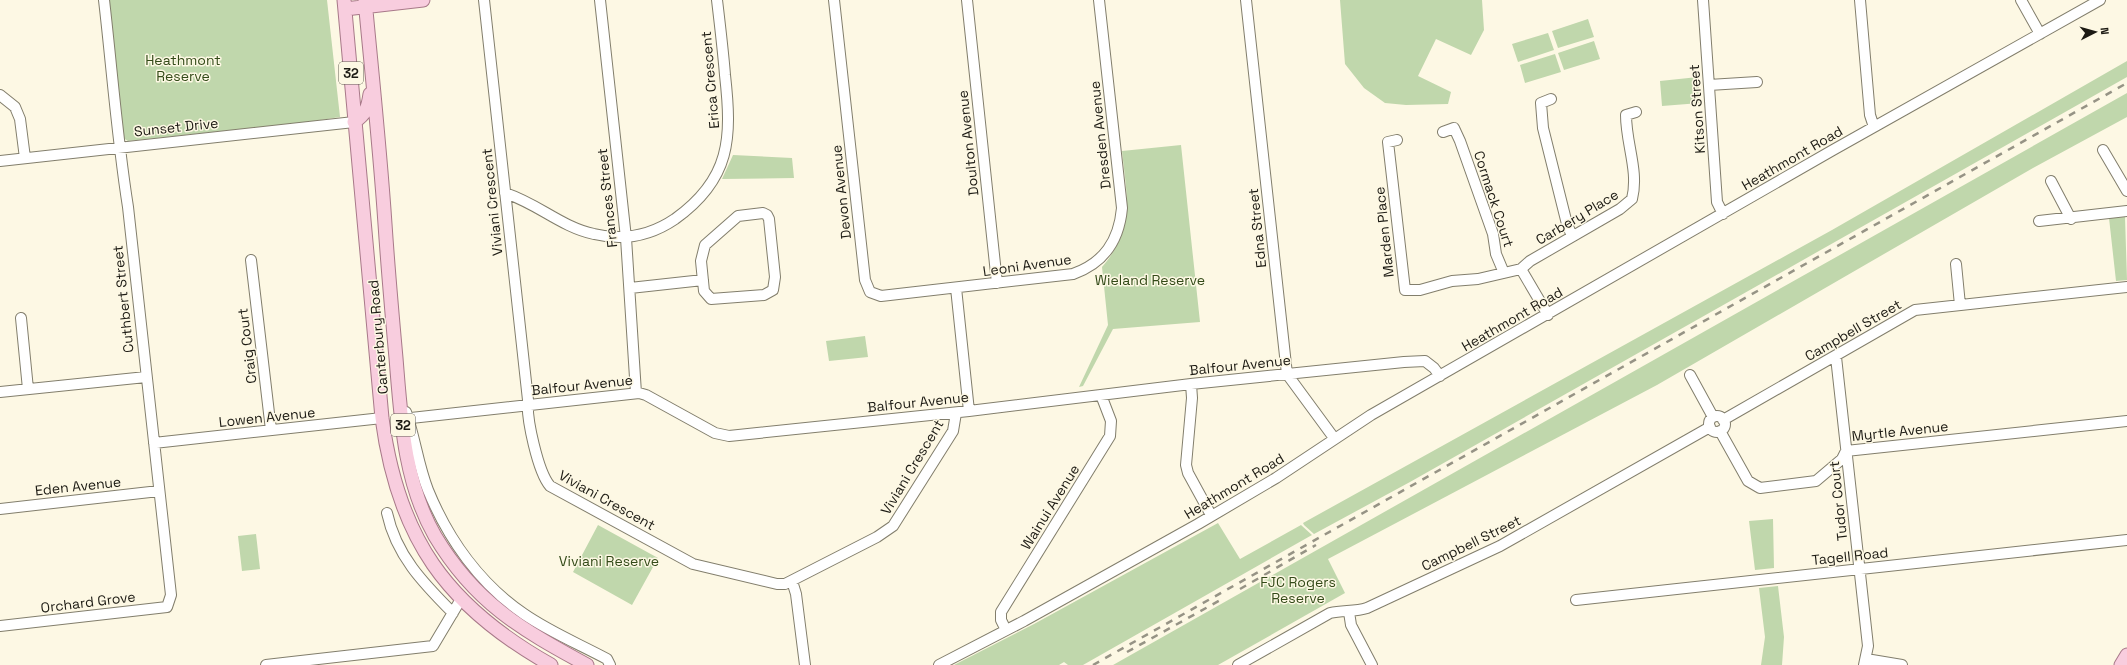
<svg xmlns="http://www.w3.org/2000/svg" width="2127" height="665" font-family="'Space Grotesk',sans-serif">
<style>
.green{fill:#c0d7ac}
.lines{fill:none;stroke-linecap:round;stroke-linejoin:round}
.minor-casing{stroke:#827e6c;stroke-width:12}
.major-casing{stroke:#a87989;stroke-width:15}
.minor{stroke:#fff;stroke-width:10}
.major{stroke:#f8cdde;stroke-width:13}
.rail{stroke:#969385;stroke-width:2.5;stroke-dasharray:7 7;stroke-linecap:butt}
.labels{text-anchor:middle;stroke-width:3;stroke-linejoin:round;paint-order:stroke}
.shield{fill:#fdf8e4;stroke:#605d52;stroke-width:1}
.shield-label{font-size:13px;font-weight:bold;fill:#1c1a13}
.park-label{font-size:14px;fill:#334a18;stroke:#fdf8e4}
.street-label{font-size:14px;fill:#1c1a13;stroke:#fdf8e4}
</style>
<rect width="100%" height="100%" fill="#fdf8e4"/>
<path class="green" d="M107,0H327L340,117L308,122L128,141L123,138Z
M1340,0H1482L1484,30L1471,55L1436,39L1418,76L1451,92L1448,104L1406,105L1385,103L1364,88L1345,64Z
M1588,19L1594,37L1558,48L1552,31Z
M1548,33L1554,50L1518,62L1512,44Z
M1594,41L1600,59L1564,70L1558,53Z
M1555,54L1561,72L1525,83L1520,65Z
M2127,61V77L1410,482L1314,534L1304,525L1303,523L1832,230Z
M1698,77L1700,103L1662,106L1660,81Z
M2127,93V117L2033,168L1657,385L1328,559L1345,593L1218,665H1113Z
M1181,145L1200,322L1113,329L1083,386L1079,387L1108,325L1102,267C1136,227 1127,199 1122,151Z
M733,155L792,158L794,178L722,179Z
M2125,217L2127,280L2116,281L2109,218Z
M865,336L868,357L829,361L826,341Z
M1773,519L1774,568L1755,570L1749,521Z
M1218,523L1240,559L1301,525L1312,535L1083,665H1068L1064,662L1059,665H954L1034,624Z
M598,525L658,558L632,605L573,572Z
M256,534L260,569L242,571L238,536Z
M1778,586L1784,637L1782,665H1761L1765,637L1759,588Z"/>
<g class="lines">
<defs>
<path id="minor" d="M484,0L528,400C526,418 538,472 550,486L693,564L777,584H785L877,537L893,526L953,431L956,413
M600,0L626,238L636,393
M834,0L865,280L870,292L881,296L1073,274C1104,263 1119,241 1122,208L1099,0
M967,0L997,283
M1246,0L1287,374L1334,438
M1703,0L1717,202L1723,214
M1860,0L1870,115L1874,127
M2021,0L2040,34
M1709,85L1757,82
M0,95L15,107L20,119L25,158
M1551,99L1541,103L1543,128L1567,224L1572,236
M1443,132L1454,128L1460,141L1493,234L1496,254L1504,273
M1397,140L1388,142L1405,290H1420L1452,281L1478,279L1521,269
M2103,150L2127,191
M0,161L354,122
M2051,181L2071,219
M505,193C537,203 561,227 594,234C623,241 650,236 675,219C731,179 732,138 725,75C723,50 720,25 717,0
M763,213L767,215L769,219L775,277L773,290L764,295L711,299L704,291L701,261L705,245L738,216Z
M2039,221L2127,211
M251,260L271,430
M1956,264L1960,305
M630,288L703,280
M956,288L969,411
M1548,315L1521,269L1530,261L1620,209L1632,199C1639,171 1626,144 1626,115L1636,112
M21,318L28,389
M1836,357L1868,646L1864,665
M1690,375L1713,417
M1191,384L1192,398L1186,465L1188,473L1211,515
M0,392L146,377
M406,412C415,437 418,465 428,490C448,539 480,584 524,614C550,632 579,644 607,659L610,665
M1709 424a8 8 0 1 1 16 0a8 8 0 1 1-16 0Z
M402,419L639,393L646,395L715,433L729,436L969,411L1191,384L1404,362L1425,361L1434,368L1440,376
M1723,420L1915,310L2127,287
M1720,431L1748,481L1760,488L1816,481L1842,459L1846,451L2127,421
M154,443L382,418
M0,509L159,491
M387,513C396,555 423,583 453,613
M792,581L796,594L805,665
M1576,600L2127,540
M1349,612L1351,625L1372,665
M0,626L167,607L171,595L128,207C117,138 112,69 104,0
M1006,630L1001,620V612L1110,436L1111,421L1101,395
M1866,659L1902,665
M266,665L292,662
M293,665L292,662L433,646L461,599
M939,665L1024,621L1198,524L1276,478L1371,415L1833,150L2100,0
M1238,665L1330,613C1343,610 1355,612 1367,608L1500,546L1710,427"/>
<path id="major" d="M344,0L382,418C398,538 446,606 551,665
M365,0C372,75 380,149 385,224C388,269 392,314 396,358C401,419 404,482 435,536C475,603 521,629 587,665
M345,9L423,0
M354,122C366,114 368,108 370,94
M2121,665L2127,655"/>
</defs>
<use href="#minor" class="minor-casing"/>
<use href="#major" class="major-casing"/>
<use href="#minor" class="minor"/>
<use href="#major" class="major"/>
<path class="rail" d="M1240,589L1316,545
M1127,652L1224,598
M1093,665L2127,83"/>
</g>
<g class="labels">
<g class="shield">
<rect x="339" y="62" width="24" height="22" rx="3"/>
<rect x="391" y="414" width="24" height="22" rx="3"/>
</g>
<g class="shield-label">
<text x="351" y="78">32</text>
<text x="403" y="430">32</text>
</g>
<g class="park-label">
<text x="183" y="65">Heathmont<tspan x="183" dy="16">Reserve</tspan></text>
<text x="1150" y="285">Wieland Reserve</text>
<text x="609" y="566">Viviani Reserve</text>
<text x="1298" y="587">FJC Rogers<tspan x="1298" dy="16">Reserve</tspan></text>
</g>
<g class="street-label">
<text transform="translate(710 80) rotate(-95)" y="5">Erica Crescent</text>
<text transform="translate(1697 109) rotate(-94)" y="5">Kitson Street</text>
<text transform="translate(176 127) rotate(-6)" y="5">Sunset Drive</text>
<text transform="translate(1100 135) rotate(-96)" y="5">Dresden Avenue</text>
<text transform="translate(968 143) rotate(-96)" y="5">Doulton Avenue</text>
<text transform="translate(1792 158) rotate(-30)" y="5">Heathmont Road</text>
<text transform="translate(841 192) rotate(-96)" y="5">Devon Avenue</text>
<text transform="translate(607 198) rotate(-96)" y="5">Frances Street</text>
<text transform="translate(1494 199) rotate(72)" y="5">Cormack Court</text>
<text transform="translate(492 202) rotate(-96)" y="5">Viviani Crescent</text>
<text transform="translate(1577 217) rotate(-31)" y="5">Carbery Place</text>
<text transform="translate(1257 228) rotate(-96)" y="5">Edna Street</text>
<text transform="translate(1384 232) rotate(-96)" y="5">Marden Place</text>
<text transform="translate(1027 265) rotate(-8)" y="5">Leoni Avenue</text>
<text transform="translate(123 299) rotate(-96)" y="5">Cuthbert Street</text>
<text transform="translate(1512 319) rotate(-30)" y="5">Heathmont Road</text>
<text transform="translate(1853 330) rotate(-30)" y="5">Campbell Street</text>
<text transform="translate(378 337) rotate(-95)" y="5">Canterbury Road</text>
<text transform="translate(247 346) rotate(-97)" y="5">Craig Court</text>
<text transform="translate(1240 365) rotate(-6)" y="5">Balfour Avenue</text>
<text transform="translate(582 385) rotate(-6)" y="5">Balfour Avenue</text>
<text transform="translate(918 402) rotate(-6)" y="5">Balfour Avenue</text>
<text transform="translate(267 417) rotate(-6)" y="5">Lowen Avenue</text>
<text transform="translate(1900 431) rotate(-6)" y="5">Myrtle Avenue</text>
<text transform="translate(912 467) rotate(-59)" y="5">Viviani Crescent</text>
<text transform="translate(78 486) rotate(-6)" y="5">Eden Avenue</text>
<text transform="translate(1234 486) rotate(-31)" y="5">Heathmont Road</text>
<text transform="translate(607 500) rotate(29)" y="5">Viviani Crescent</text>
<text transform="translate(1838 501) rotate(-96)" y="5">Tudor Court</text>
<text transform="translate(1050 507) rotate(-58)" y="5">Wainui Avenue</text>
<text transform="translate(1471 543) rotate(-26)" y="5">Campbell Street</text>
<text transform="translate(1850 556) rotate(-6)" y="5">Tagell Road</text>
<text transform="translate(88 602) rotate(-7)" y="5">Orchard Grove</text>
</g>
</g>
<g transform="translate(2095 32) rotate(84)" stroke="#fdf8e4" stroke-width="3" paint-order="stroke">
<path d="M0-3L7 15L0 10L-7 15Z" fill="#1c1a13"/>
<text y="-6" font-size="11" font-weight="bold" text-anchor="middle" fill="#1c1a13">N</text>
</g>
</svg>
